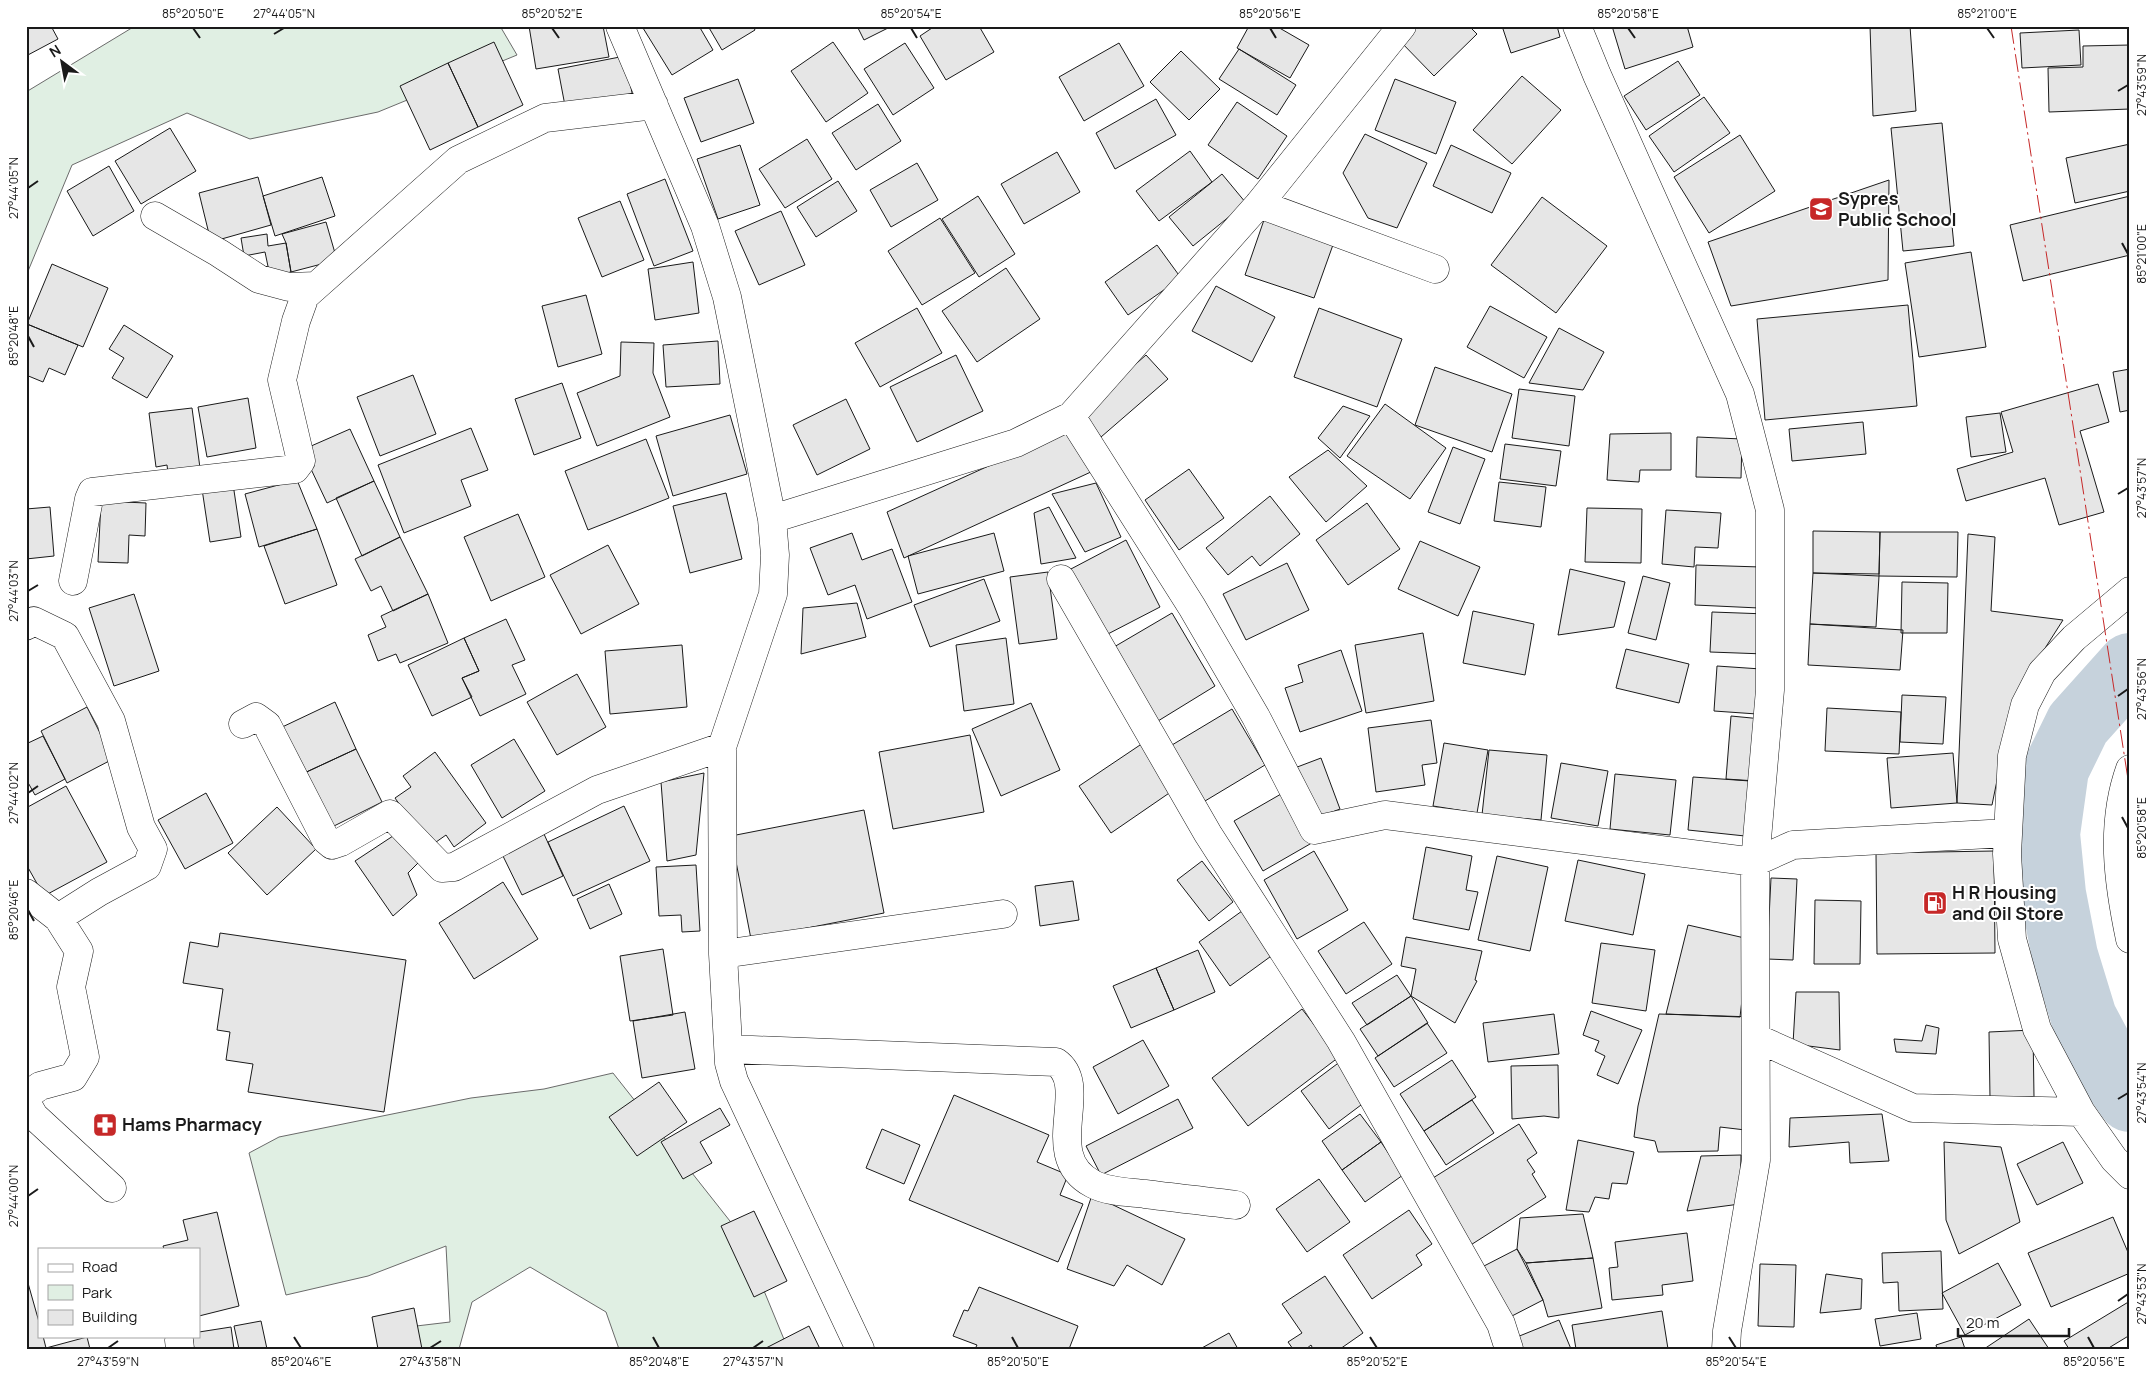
<svg xmlns="http://www.w3.org/2000/svg" width="2156" height="1375" font-family="Manrope,sans-serif">
<style>
.green{fill:#e0efe3;stroke:#6a6a6a}
.lines{fill:none;stroke-linecap:round;stroke-linejoin:round}
.river{stroke:#c6d2dc;stroke-width:66}
.building{fill:#e6e6e6;stroke:#1a1a1a}
.minor-casing{stroke:#1a1a1a;stroke-width:29}
.minor{stroke:#fff;stroke-width:28}
.power{stroke:#c62828;stroke-width:1;stroke-dasharray:18 4 2.5 4;stroke-linecap:butt}
.ticks{fill:none;stroke:#1a1a1a;stroke-width:2}
.labels{text-anchor:middle;stroke-width:4;stroke-linejoin:round;paint-order:stroke}
.poi-label{font-size:18px;font-weight:bold;fill:#1a1a1a;stroke:#fff;text-anchor:start}
.neatline{fill:none;stroke:#1a1a1a;stroke-width:2}
.ticks-label{font-size:12px;text-anchor:middle;fill:#1a1a1a}
</style>
<rect width="100%" height="100%" fill="#fff"/>
<path class="green" d="M135,26H500L517,55L378,112L250,139L187,113L72,165L26,276V92Z
M613,1073L741,1235L788,1349H619L606,1312L530,1267L472,1302L459,1349H396L391,1329L450,1322L446,1246L368,1276L286,1295L249,1153L279,1137L471,1098L544,1089Z"/>
<g class="lines">
<path class="river" d="M2130,666L2078,724L2056,769L2047,834L2053,894L2065,956L2084,1018L2118,1082L2130,1099"/>
</g>
<path class="building" d="M26,26H51L58,39L26,56Z
M529,26H603L609,57L536,69Z
M646,26H699L713,50L672,75L643,28Z
M708,26H753L755,30L722,50Z
M857,26H892L864,40Z
M935,26H979L994,52L946,80L920,36Z
M1249,26H1276L1309,45L1290,78L1237,48Z
M1411,26H1469L1477,34L1434,76L1398,39Z
M1502,26H1557L1560,37L1511,53Z
M1612,26H1687L1693,47L1625,69Z
M1870,26H1910L1916,111L1873,116Z
M2079,30L2081,65L2022,68L2020,33Z
M494,42L523,105L478,127L448,63Z
M833,42L868,93L826,122L791,71Z
M905,43L934,88L893,115L864,69Z
M1119,43L1144,86L1084,121L1059,77Z
M2130,45V109L2049,112L2048,68L2083,67V46Z
M1239,49L1296,85L1277,115L1219,79Z
M1181,51L1220,89L1189,120L1150,82Z
M625,56L633,98L566,111L558,69Z
M1678,61L1700,95L1646,130L1624,96Z
M448,63L478,127L430,150L400,86Z
M1522,76L1561,110L1512,164L1473,130Z
M738,79L754,123L701,142L684,98Z
M1395,79L1456,102L1436,154L1375,130Z
M1704,97L1730,133L1674,172L1649,136Z
M1156,99L1176,135L1115,169L1096,133Z
M1237,102L1287,136L1258,179L1208,145Z
M878,104L901,141L856,170L832,133Z
M1942,123L1954,246L1903,251L1891,128Z
M170,128L196,171L141,204L115,161Z
M1365,134L1427,163L1397,228L1368,218L1343,173Z
M1740,135L1775,191L1709,233L1674,177Z
M807,139L832,179L785,208L759,169Z
M2130,144V191L2075,203L2066,158Z
M740,145L760,205L718,219L697,159Z
M1451,145L1511,173L1492,213L1433,186Z
M1190,151L1212,182L1159,221L1136,191Z
M1057,152L1080,192L1024,224L1001,184Z
M917,163L938,200L891,227L870,190Z
M109,166L134,211L93,236L67,191Z
M1222,174L1246,203L1193,246L1169,217Z
M258,177L271,225L211,242L199,193Z
M322,177L335,216L275,236L263,196Z
M665,179L693,251L654,266L627,194Z
M1889,180L1888,280L1731,306L1708,242Z
M838,181L857,211L816,237L797,207Z
M978,196L1015,254L979,277L942,219Z
M2130,196V255L2023,281L2010,225Z
M1542,197L1607,246L1556,313L1491,265Z
M620,201L644,260L602,277L578,218Z
M781,211L805,265L759,285L735,231Z
M1265,217L1334,242L1314,298L1245,275Z
M940,218L975,273L922,305L888,251Z
M326,222L337,260L291,272L286,243L282,234Z
M267,234L268,246L286,243L291,272L270,276L265,252L244,256L241,238Z
M1157,245L1181,278L1128,315L1105,282Z
M1971,252L1986,347L1919,357L1905,263Z
M693,262L699,313L655,320L648,269Z
M52,264L108,288L83,347L27,324Z
M1006,268L1040,319L977,362L942,311Z
M1216,286L1275,317L1252,362L1192,331Z
M586,295L602,354L558,367L542,306Z
M1908,305L1917,406L1765,420L1757,319Z
M1490,306L1547,337L1524,378L1467,347Z
M917,308L942,353L880,387L855,343Z
M1319,308L1402,339L1377,407L1294,377Z
M27,324L78,345L65,375L49,368L43,382L26,375Z
M124,325L173,356L147,398L112,378L124,358L109,349Z
M1559,328L1604,352L1583,390L1529,383Z
M718,341L720,384L666,387L663,345Z
M621,342L654,343L653,373L670,417L597,446L577,393L620,376Z
M956,355L983,411L917,442L890,387Z
M1146,355L1168,379L1101,437L1080,413Z
M1435,367L1512,394L1492,452L1415,425Z
M2130,369V410L2120,412L2113,372Z
M413,375L436,434L380,456L357,397Z
M562,383L581,438L534,455L515,399Z
M2098,384L2109,422L2080,431L2104,512L2059,525L2045,478L1966,501L1957,469L2013,452L2001,412Z
M1519,389L1575,396L1569,446L1512,438Z
M248,398L256,448L207,457L198,407Z
M846,399L870,449L817,475L793,425Z
M1385,404L1446,448L1410,499L1347,456Z
M1343,406L1370,416L1340,458L1318,438Z
M192,408L200,468L168,473L167,465L156,467L149,413Z
M2000,413L2006,452L1971,457L1966,417Z
M730,415L747,474L673,496L656,436Z
M1863,422L1866,454L1792,461L1789,429Z
M471,428L488,470L461,480L471,506L404,533L378,465Z
M350,429L374,481L327,503L302,450Z
M1068,430L1093,471L904,558L887,512Z
M1671,433V470H1640L1639,482L1607,480L1610,434Z
M1697,437L1742,439L1741,478L1696,477Z
M646,439L669,498L588,530L565,471Z
M1505,444L1561,451L1556,486L1500,479Z
M1453,447L1485,459L1460,524L1428,512Z
M1328,450L1367,486L1326,522L1289,477Z
M1189,469L1224,518L1179,550L1145,500Z
M297,480L317,529L259,547L245,494Z
M374,481L400,537L362,556L336,498Z
M1499,482L1546,487L1541,527L1494,521Z
M1096,483L1121,537L1085,552L1052,494Z
M233,484L241,537L210,542L202,489Z
M726,493L742,559L690,573L673,506Z
M1270,496L1300,534L1260,566L1252,556L1228,575L1206,548Z
M101,501L146,503L145,536L129,535L128,563L98,562Z
M1367,503L1400,549L1348,585L1316,540Z
M50,507L54,556L26,559V509Z
M1049,507L1076,558L1041,564L1034,513Z
M1587,508L1642,509L1641,563L1585,562Z
M1666,510L1721,513L1718,548L1695,547L1694,567L1662,564Z
M518,514L545,577L491,601L464,537Z
M317,529L337,585L285,604L264,546Z
M1813,531L1880,532L1879,574L1813,573Z
M1880,532H1958L1957,577L1879,576Z
M852,533L862,560L892,549L912,602L867,619L855,585L828,595L810,548Z
M994,533L1004,571L918,594L908,556Z
M1968,534L1995,537L1991,611L2063,620L2014,697L1992,805L1957,803Z
M400,537L428,594L393,611L381,586L371,591L355,559Z
M1126,540L1160,607L1104,636L1069,570Z
M1420,541L1480,567L1458,616L1398,589Z
M608,545L639,604L581,634L550,575Z
M1287,563L1309,610L1246,640L1223,594Z
M1696,565L1761,567L1759,608L1695,605Z
M1570,569L1625,582L1614,627L1558,635Z
M1048,572L1057,639L1019,644L1010,577Z
M1813,573L1879,576L1876,627L1810,624Z
M1643,576L1670,583L1656,640L1628,633Z
M984,579L1000,621L930,647L914,605Z
M1902,582L1948,583L1947,633H1901Z
M134,594L159,671L114,686L89,608Z
M428,594L448,643L400,663L396,654L378,661L368,635L386,627L381,616Z
M857,603L866,637L801,654L803,608Z
M1473,611L1534,624L1525,675L1463,663Z
M1712,612L1767,614L1765,654L1710,652Z
M1172,613L1215,686L1158,721L1114,647Z
M506,619L525,660L512,665L526,694L480,716L462,678L479,671L464,638Z
M1810,624L1903,630L1900,670L1808,665Z
M1423,633L1434,701L1366,713L1355,645Z
M464,638L479,671L462,678L472,697L432,716L408,665Z
M1006,638L1014,704L964,711L956,645Z
M682,645L687,707L610,714L605,651Z
M1626,649L1689,664L1679,703L1616,688Z
M1341,650L1362,711L1300,732L1285,688L1303,682L1298,665Z
M1717,666L1761,669L1757,714L1714,711Z
M577,674L606,727L557,755L527,702Z
M1902,695L1946,697L1943,744L1900,742Z
M335,702L356,749L300,775L278,729Z
M1031,703L1060,770L1001,796L972,729Z
M87,707L113,759L67,783L41,731Z
M1827,708L1901,712L1899,754L1825,751Z
M1232,709L1265,765L1200,804L1167,748Z
M1731,716L1762,719L1756,781L1726,779Z
M1431,720L1437,763L1422,765L1425,785L1376,792L1368,728Z
M970,735L984,812L893,829L879,752Z
M43,736L65,779L35,795L26,779V744Z
M514,739L545,791L502,818L471,765Z
M1146,741L1178,787L1111,833L1079,786Z
M1444,743L1488,750L1477,813L1433,806Z
M356,749L382,802L326,830L300,775Z
M1489,750L1547,755L1541,820L1482,815Z
M435,752L486,823L454,847L446,835L429,847L395,798L411,787L403,776Z
M1953,753L1957,803L1891,808L1887,758Z
M1321,758L1340,809L1311,820L1292,769Z
M1561,763L1608,771L1598,826L1551,818Z
M704,773L696,855L667,861L661,782Z
M1615,774L1676,780L1670,835L1610,829Z
M1693,777L1750,781L1745,836L1688,830Z
M66,786L107,862L44,896L26,864V808Z
M1288,790L1317,840L1263,871L1234,821Z
M206,793L233,843L185,869L158,820Z
M624,806L650,861L573,896L548,842Z
M277,807L316,849L267,895L228,853Z
M864,810L884,913L751,939L731,836Z
M396,834L419,862L408,873L417,895L393,916L355,861Z
M544,834L563,876L522,895L502,854Z
M1426,847L1472,856L1466,890L1478,892L1469,930L1413,919Z
M1314,851L1348,910L1297,939L1264,880Z
M1994,851L1995,953L1877,954L1876,853Z
M1497,856L1548,867L1530,951L1478,940Z
M1578,860L1645,874L1633,935L1565,921Z
M1202,861L1233,902L1209,921L1177,880Z
M696,865L700,931L682,932L681,915L659,916L656,867Z
M1771,878L1797,879L1793,960L1767,959Z
M1073,881L1079,920L1040,926L1035,886Z
M503,882L538,939L474,979L439,923Z
M609,884L622,914L590,929L577,899Z
M1815,900L1861,901L1860,964H1814Z
M1242,911L1274,954L1230,986L1199,942Z
M1364,922L1392,964L1346,994L1318,951Z
M1688,925L1749,939L1740,1017L1666,1014Z
M220,933L406,960L384,1112L248,1092L253,1064L226,1060L230,1032L217,1030L223,989L183,983L190,942L218,947Z
M1406,937L1482,951L1475,980L1477,981L1455,1023L1411,996L1416,969L1401,966Z
M1601,943L1655,950L1646,1011L1592,1003Z
M663,949L673,1015L630,1021L620,956Z
M1198,950L1215,992L1174,1010L1156,968Z
M1156,968L1174,1010L1131,1028L1113,986Z
M1397,975L1411,996L1367,1025L1352,1003Z
M1796,992H1839L1840,1050L1793,1044Z
M1411,996L1428,1023L1378,1056L1360,1029Z
M1302,1009L1339,1057L1248,1126L1212,1078Z
M1591,1011L1642,1030L1618,1084L1597,1075L1605,1056L1595,1051L1599,1041L1583,1035Z
M685,1012L695,1069L642,1078L633,1021Z
M1554,1014L1559,1054L1488,1062L1483,1023Z
M1659,1014L1754,1017V1131L1720,1127L1718,1151L1658,1152L1655,1141L1634,1137L1638,1106Z
M1427,1023L1447,1053L1394,1087L1375,1058Z
M1926,1025L1939,1028L1936,1054L1896,1052L1894,1039L1922,1041Z
M2033,1030L2034,1097L1990,1098L1989,1032Z
M1143,1040L1169,1086L1118,1114L1093,1067Z
M1452,1060L1476,1097L1424,1131L1400,1094Z
M1341,1061L1369,1099L1329,1129L1301,1091Z
M1558,1065L1559,1118L1544,1116L1512,1119L1511,1066Z
M659,1082L687,1122L637,1156L609,1117Z
M954,1095L1049,1135L1037,1162L1068,1175L1060,1195L1083,1204L1058,1262L909,1200Z
M1178,1099L1193,1128L1101,1175L1086,1146Z
M1472,1100L1494,1133L1446,1165L1424,1131Z
M720,1108L730,1125L700,1142L712,1163L683,1179L661,1142Z
M1360,1114L1381,1142L1342,1170L1322,1141Z
M1882,1114L1889,1161L1850,1163L1849,1142L1789,1147L1790,1118Z
M1519,1124L1537,1153L1527,1160L1535,1172L1532,1174L1546,1197L1466,1248L1425,1183Z
M882,1129L920,1145L904,1184L866,1168Z
M1578,1140L1634,1152L1627,1184L1612,1183L1609,1199L1595,1197L1589,1212L1566,1210Z
M1381,1142L1403,1175L1365,1202L1342,1170Z
M1944,1142L2001,1147L2020,1222L1959,1254L1946,1220Z
M2063,1142L2083,1183L2037,1205L2017,1164Z
M1741,1155L1740,1204L1687,1211L1701,1156Z
M1319,1179L1350,1222L1307,1252L1276,1209Z
M1092,1195L1185,1239L1162,1285L1127,1265L1114,1286L1067,1269Z
M1409,1210L1432,1244L1416,1255L1422,1265L1372,1299L1343,1255Z
M754,1211L787,1281L754,1297L721,1226Z
M217,1212L239,1306L199,1316V1249H164L163,1246L188,1240L183,1220Z
M1583,1214L1593,1258L1526,1263L1517,1249L1520,1218Z
M2113,1217L2130,1257V1273L2051,1307L2028,1253Z
M1687,1233L1693,1281L1662,1285L1663,1295L1612,1300L1609,1268L1618,1267L1615,1242Z
M1517,1249L1543,1300L1510,1317L1484,1266Z
M1941,1251L1943,1309L1899,1311L1898,1282L1883,1283L1882,1253Z
M1593,1258L1602,1308L1548,1317L1543,1300L1526,1263Z
M1998,1263L2021,1305L1965,1335L1942,1293Z
M1760,1264L1796,1265L1794,1327L1758,1326Z
M1826,1274L1862,1279L1861,1309L1820,1313Z
M26,1276L39,1322V1336H43L46,1348L87,1337L90,1349H26Z
M1325,1276L1363,1333L1340,1349H1313L1311,1345L1306,1349H1293L1288,1342L1302,1333L1282,1304Z
M979,1287L1078,1326L1069,1349H975L977,1345L953,1336L964,1310L968,1311Z
M2130,1301V1335L2107,1349H2069L2064,1341Z
M414,1308L422,1349H378L372,1317Z
M1662,1311L1668,1349H1576L1572,1325Z
M1917,1313L1921,1339L1880,1346L1875,1319Z
M2029,1319L2049,1349H1984Z
M1559,1320L1571,1349H1522L1517,1337Z
M261,1321L267,1349H239L234,1326Z
M809,1326L820,1349H766V1348Z
M231,1327L234,1349H194L192,1336H199V1332Z
M1229,1333L1238,1349H1200Z
M1961,1337L1965,1349H1937L1936,1345Z"/>
<g class="lines">
<defs>
<path id="minor" d="M620,26L705,226L727,297L772,519L775,555L773,594L722,747L723,954L729,1063L734,1081L860,1349
M1577,26L1597,75L1740,394L1770,510V690L1755,862L1756,1160L1727,1331L1726,1349
M1259,204L1435,269
M155,216L219,253L259,279L289,287L316,286
M1071,416L1192,607L1256,717L1314,830L1385,815L1755,862L1793,845L2007,833
M772,519L1016,443L1071,416L1259,204L1402,26
M1061,579L1208,834L1341,1041L1501,1324L1509,1349
M73,581L89,499L92,492L295,469L301,461L282,380L296,321L305,296L458,160L545,118L654,105
M2130,591L2074,638L2042,672L2025,705L2012,756L2007,854L2012,939L2037,1029L2081,1112L2114,1159L2130,1175
M26,626L34,621L65,636L111,721L141,827L153,849L147,866L99,892L58,918
M243,724L256,717L267,725L326,840L332,845L341,842L390,814L442,868L454,867L597,790L722,747
M2130,769C2110,825 2118,882 2130,939
M26,893L58,918L79,951L71,987L85,1057L73,1077L40,1086L26,1096
M723,954L1003,914
M1756,1038L1913,1108L2081,1112
M729,1049L1056,1062C1092,1087 1039,1156 1093,1184C1108,1192 1128,1192 1145,1194C1175,1198 1206,1201 1236,1205
M26,1102L34,1116L112,1188
M179,1340L180,1349"/>
</defs>
<use href="#minor" class="minor-casing"/>
<use href="#minor" class="minor"/>
<path class="power" d="M2011,26L2130,792"/>
</g>
<path class="ticks" d="M193,28L200,38M552,28L559,38M911,28L917,38M1270,28L1276,38M1628,28L1635,38M1987,28L1994,38M274,34L284,28M2118,91L2128,85M28,188L38,181M2122,243L2128,254M28,336L34,347M2118,494L2128,488M28,591L38,585M2118,696L2128,689M28,793L38,786M2122,817L2128,828M28,910L34,921M2118,1099L2128,1093M28,1196L38,1189M2118,1301L2128,1294M294,1337L301,1348M653,1337L659,1348M1012,1337L1018,1348M1370,1337L1377,1348M1729,1337L1736,1348M2088,1337L2094,1348M108,1348L118,1341M430,1348L441,1341M753,1348L763,1341"/>
<defs>
<symbol id="school-square" viewBox="-11 -11 22 22"><rect x="-9" y="-9" width="18" height="18" rx="4" fill="#c62828" stroke="#fff"/><path d="M0-5L7-2L0 1L-7-2ZM-4 1L0 2.5L4 1V4Q0 6-4 4Z" fill="#fff"/></symbol>
<symbol id="fuel-square" viewBox="-11 -11 22 22"><rect x="-9" y="-9" width="18" height="18" rx="4" fill="#c62828" stroke="#fff"/><path d="M-5.5-6h7V0h2V4h1.3V-2.5L3-4.5l.8-.8L6-3V5H2.5V1h-1V6h-7ZM-4.2-4.7v3.2H.2V-4.7Z" fill="#fff"/></symbol>
<symbol id="pharmacy-square" viewBox="-11 -11 22 22"><rect x="-9" y="-9" width="18" height="18" rx="4" fill="#c62828" stroke="#fff"/><path d="M-2-6h4v4h4v4h-4v4h-4v-4h-4v-4h4Z" fill="#fff"/></symbol>
</defs>
<g fill-rule="evenodd">
<use href="#school-square" x="1807" y="195" width="28" height="28"/>
<use href="#fuel-square" x="1921" y="889" width="28" height="28"/>
<use href="#pharmacy-square" x="91" y="1111" width="28" height="28"/>
</g>
<g class="labels">
<g class="poi-label">
<text x="1838" y="205">Sypres<tspan x="1838" dy="21">Public School</tspan></text>
<text x="1952" y="899">H R Housing<tspan x="1952" dy="21">and Oil Store</tspan></text>
<text x="122" y="1131">Hams Pharmacy</text>
</g>
</g>
<rect width="2156" height="1375" fill="none" stroke="#ffffff" stroke-width="55"/>
<rect x="38" y="1248" width="162" height="90" fill="#ffffff" stroke="#a3a3a3"/>
<rect x="48" y="1264" width="25" height="8" fill="#ffffff" stroke="#a3a3a3"/>
<text x="82" y="1272" font-size="15" fill="#1a1a1a">Road</text>
<rect x="48" y="1285" width="25" height="15" fill="#e0efe3" stroke="#a3a3a3"/>
<text x="82" y="1298" font-size="15" fill="#1a1a1a">Park</text>
<rect x="48" y="1310" width="25" height="15" fill="#e6e6e6" stroke="#a3a3a3"/>
<text x="82" y="1322" font-size="15" fill="#1a1a1a">Building</text>
<g transform="translate(62 62) rotate(328)" stroke="#ffffff" stroke-width="4" paint-order="stroke">
<path d="M0-4L9 19L0 12L-9 19Z" fill="#1a1a1a"/>
<text y="-8" font-size="14" font-weight="bold" text-anchor="middle" fill="#1a1a1a">N</text>
</g>
<path d="M1958 1328v8h111v-8" fill="none" stroke="#1a1a1a" stroke-width="2.5"/>
<text x="1966" y="1328" font-size="15" fill="#1a1a1a" stroke="#ffffff" stroke-width="4" paint-order="stroke">20 m</text>
<rect x="28" y="28" width="2100" height="1320" class="neatline"/>
<g class="ticks-label">
<text x="193" y="18">85°20'50"E</text>
<text x="284" y="18">27°44'05"N</text>
<text x="552" y="18">85°20'52"E</text>
<text x="911" y="18">85°20'54"E</text>
<text x="1270" y="18">85°20'56"E</text>
<text x="1628" y="18">85°20'58"E</text>
<text x="1987" y="18">85°21'00"E</text>
<text transform="translate(2142 85) rotate(-90)" y="4">27°43'59"N</text>
<text transform="translate(14 188) rotate(-90)" y="4">27°44'05"N</text>
<text transform="translate(2142 254) rotate(-90)" y="4">85°21'00"E</text>
<text transform="translate(14 336) rotate(-90)" y="4">85°20'48"E</text>
<text transform="translate(2142 488) rotate(-90)" y="4">27°43'57"N</text>
<text transform="translate(14 591) rotate(-90)" y="4">27°44'03"N</text>
<text transform="translate(2142 689) rotate(-90)" y="4">27°43'56"N</text>
<text transform="translate(14 793) rotate(-90)" y="4">27°44'02"N</text>
<text transform="translate(2142 828) rotate(-90)" y="4">85°20'58"E</text>
<text transform="translate(14 910) rotate(-90)" y="4">85°20'46"E</text>
<text transform="translate(2142 1093) rotate(-90)" y="4">27°43'54"N</text>
<text transform="translate(14 1196) rotate(-90)" y="4">27°44'00"N</text>
<text transform="translate(2142 1294) rotate(-90)" y="4">27°43'53"N</text>
<text x="108" y="1366">27°43'59"N</text>
<text x="301" y="1366">85°20'46"E</text>
<text x="430" y="1366">27°43'58"N</text>
<text x="659" y="1366">85°20'48"E</text>
<text x="753" y="1366">27°43'57"N</text>
<text x="1018" y="1366">85°20'50"E</text>
<text x="1377" y="1366">85°20'52"E</text>
<text x="1736" y="1366">85°20'54"E</text>
<text x="2094" y="1366">85°20'56"E</text>
</g>
</svg>
